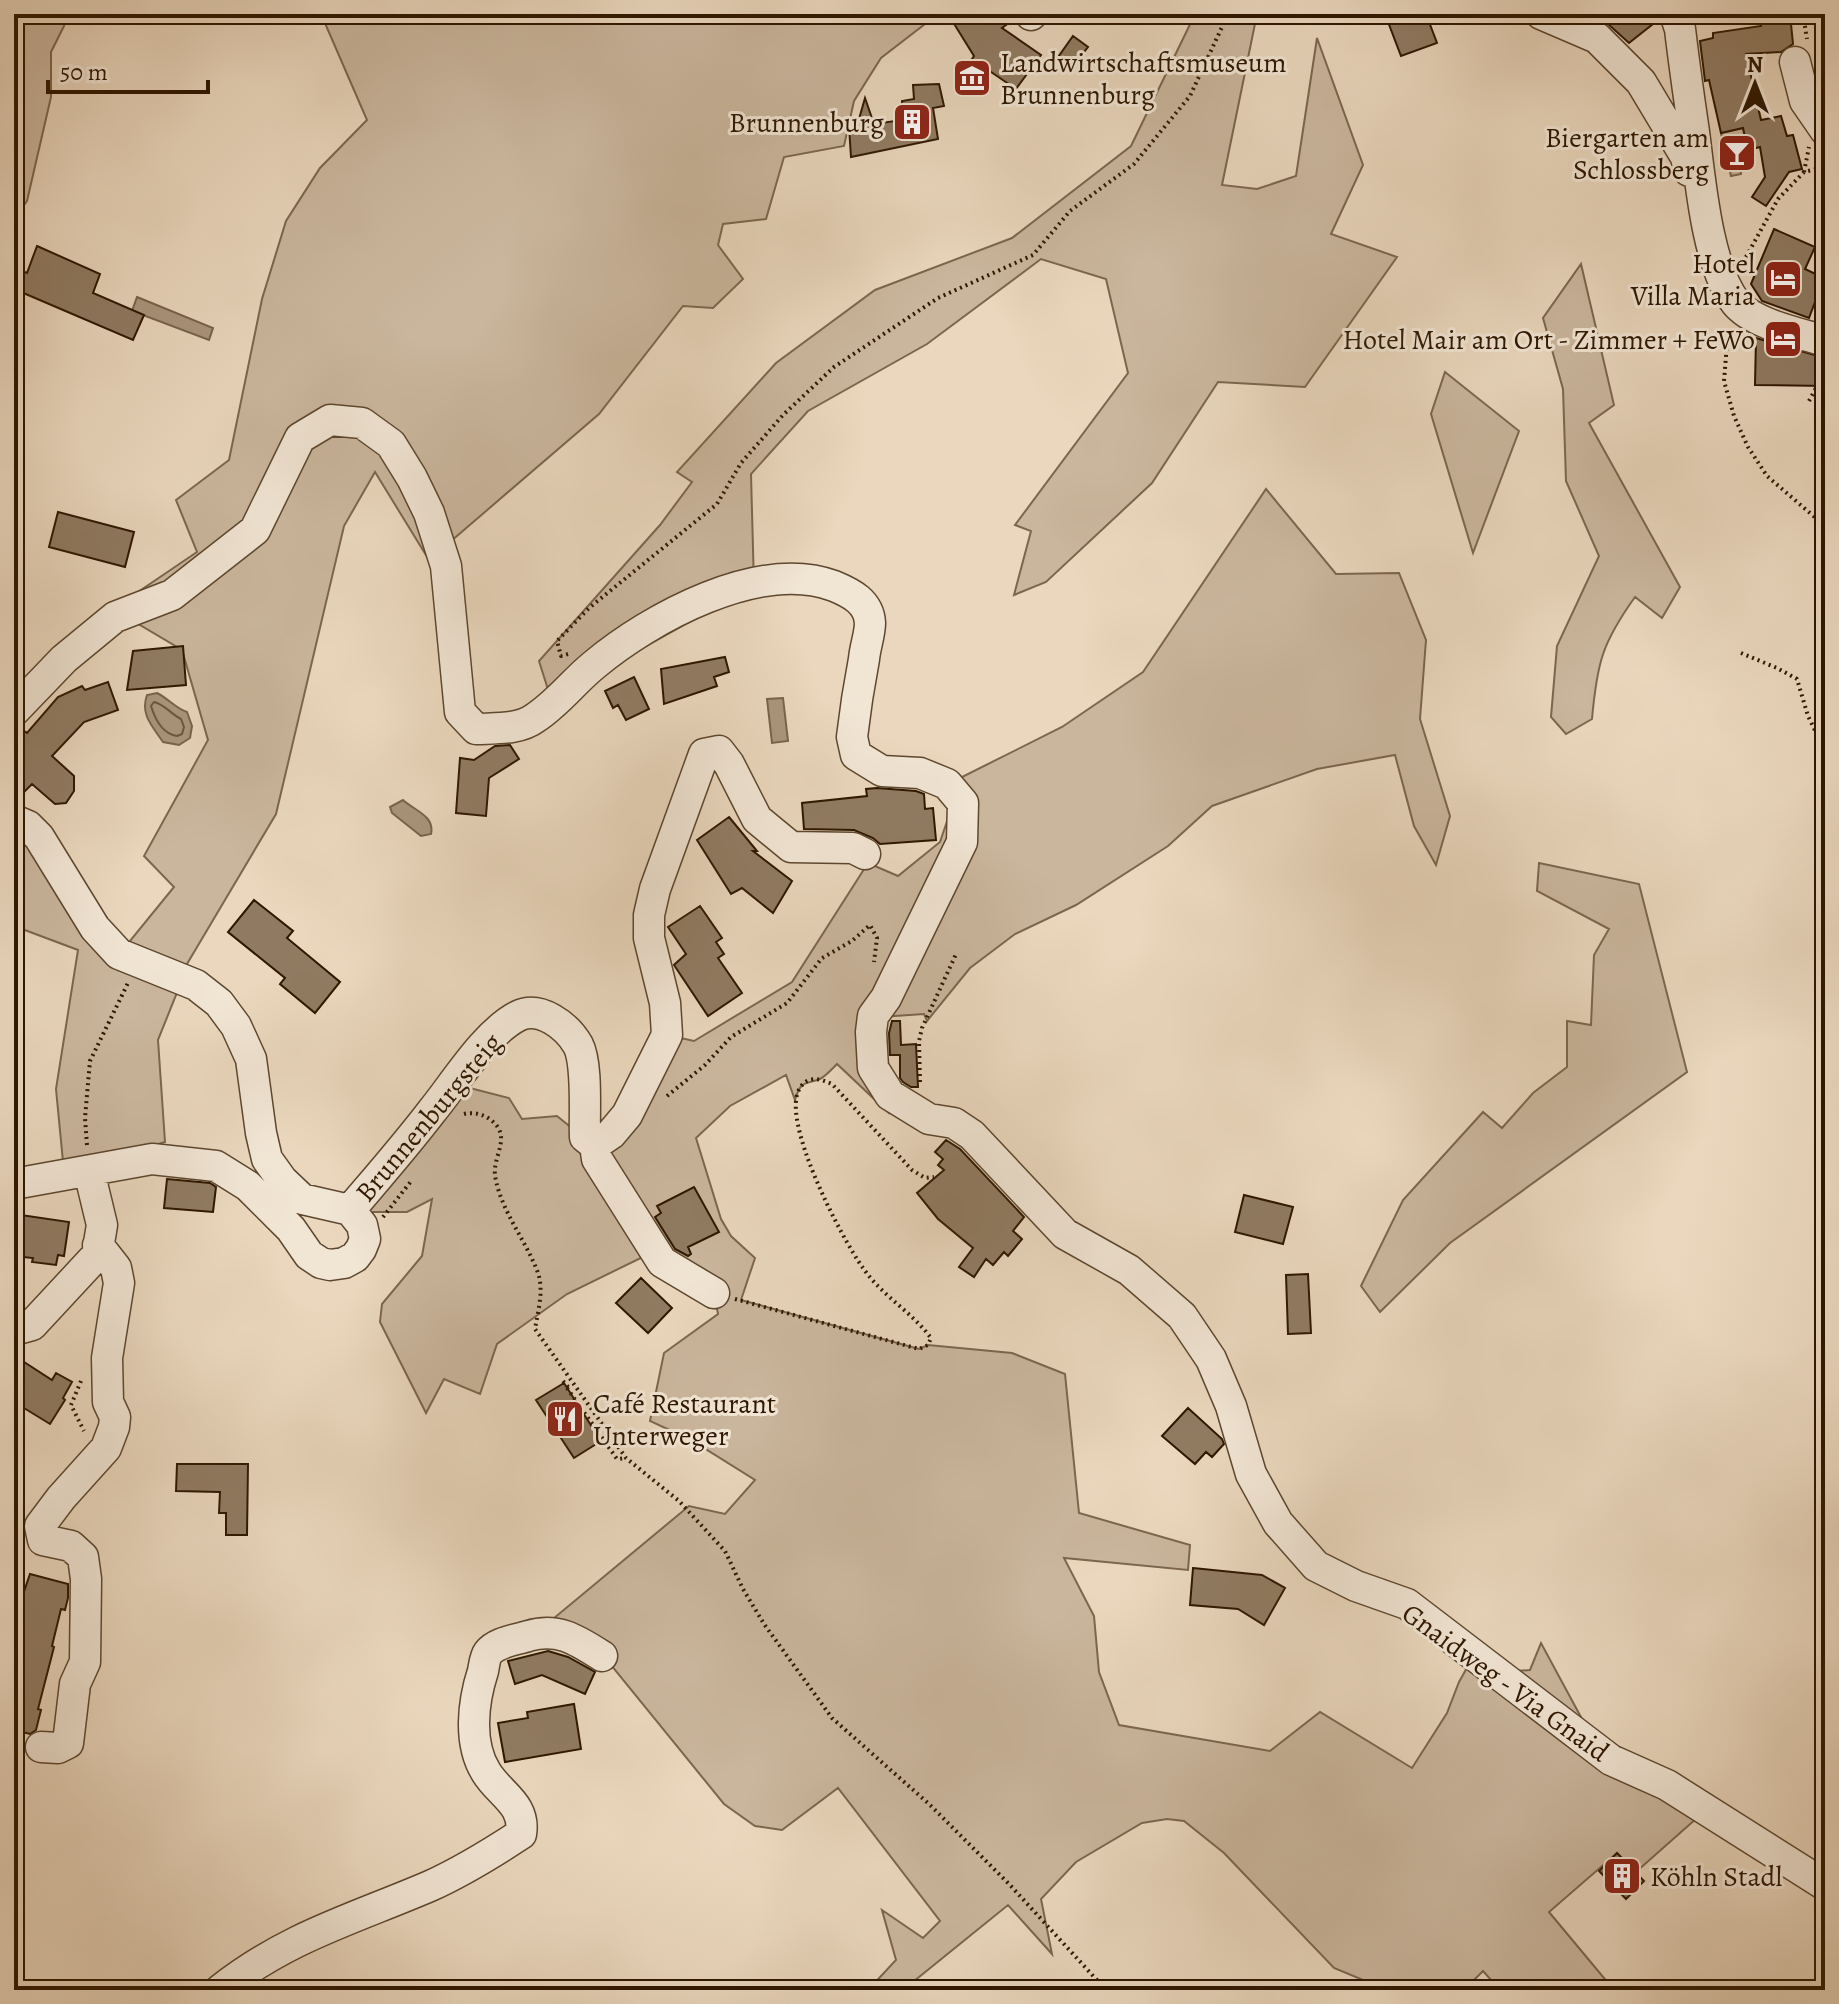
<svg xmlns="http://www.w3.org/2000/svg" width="1839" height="2004" font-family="Alegreya,serif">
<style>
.green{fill:#cab69d;stroke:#7c664e;stroke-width:2}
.water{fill:#aa967d;stroke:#78634b;stroke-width:2}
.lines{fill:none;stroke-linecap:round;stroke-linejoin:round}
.shore{stroke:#6c563e;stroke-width:2}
.building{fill:#907b62;stroke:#2e1700;stroke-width:2}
.minor-casing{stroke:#5d472f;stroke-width:33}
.path{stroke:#2e1700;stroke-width:4;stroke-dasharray:2 4;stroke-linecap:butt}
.minor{stroke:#f1e5d4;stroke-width:30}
.labels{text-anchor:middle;stroke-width:6;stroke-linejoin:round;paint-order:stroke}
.poi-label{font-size:28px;fill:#2e1700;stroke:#f1e5d4;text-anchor:end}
.street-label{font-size:28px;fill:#2e1700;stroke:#f1e5d4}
</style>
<rect width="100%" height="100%" fill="#ead7bd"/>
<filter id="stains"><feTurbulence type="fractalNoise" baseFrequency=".0025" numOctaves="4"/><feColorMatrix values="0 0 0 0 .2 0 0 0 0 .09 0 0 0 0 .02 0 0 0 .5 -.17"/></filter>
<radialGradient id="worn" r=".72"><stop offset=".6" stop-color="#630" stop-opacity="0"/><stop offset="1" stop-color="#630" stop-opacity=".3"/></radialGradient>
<path class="green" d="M14,14H70L51,52V97L27,201L14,218Z
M321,14H938L881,58L854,101L844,146L784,157L766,219L723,224L718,245L743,279L713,308L683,306L599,414L429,560L375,472L344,526L276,814L184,969L125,947L174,887L144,856L208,740L182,650L113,609L197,552L176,500L229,460L262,299L286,221L320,168L367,120Z
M1195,14H1257L1222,185L1257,189L1296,176L1317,38L1363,165L1331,234L1397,257L1305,387L1218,382L1152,483L1046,582L1014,595L1031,531L1015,525L1128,373L1106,279L1041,259L927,344L808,411L751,474L754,586L551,699L539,661L660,525L692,482L677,472L776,363L875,290L1012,238L1131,146Z
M1743,128L1748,150L1739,156L1741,174L1731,176L1721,133Z
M1581,264L1614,405L1589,423L1680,587L1662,618L1635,597C1602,643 1597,663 1592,719L1566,734L1551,717L1557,646L1599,556L1566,481L1563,389L1543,318Z
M1445,372L1519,431L1473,553L1431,414Z
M1266,489L1336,574L1399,573L1426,640L1420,719L1450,816L1436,865L1414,826L1395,755L1317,769L1212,806L1168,846L1076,905L1015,934L970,968L927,1021L924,1014L880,1017L870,1032L896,1099L889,1113L837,1064C833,1068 826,1076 820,1079C804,1085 801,1080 795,1100L786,1075L730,1106L696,1138L721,1219L731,1236L755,1258L741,1300L919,1349L928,1345L1012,1353L1065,1374L1079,1513L1190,1545L1188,1570L1064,1558L1094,1616L1099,1672L1119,1725L1270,1751L1320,1712L1412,1768L1447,1713L1459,1682L1473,1657L1515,1671L1530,1670L1541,1643L1582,1719L1611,1760L1706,1810L1636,1872L1617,1853L1549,1912L1614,1990H1500L1483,1971L1464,1990H1387L1334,1968L1224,1853L1184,1821L1167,1819L1142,1823L1076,1862L1041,1899L1052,1954L1008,1905L903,1990H868L896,1960L882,1910L923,1938L940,1921L838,1788L782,1830L755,1826L724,1804L603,1655L536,1633L689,1506L725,1514L755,1480L691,1440L650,1421L664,1353L718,1314L714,1293L662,1262L597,1159L667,1035L694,1041L792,982L868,863L898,876L940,842L962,777L1062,727L1143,672Z
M14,829L33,839L114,963L178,990L158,1040L165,1142L64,1172L56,1089L78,950L14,926Z
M1539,863L1639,884L1687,1072L1450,1243L1380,1312L1361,1286L1403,1200L1483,1112L1502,1128L1533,1093L1567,1067V1021L1591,1025L1594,955L1609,929L1537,891Z
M462,1086L509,1098L522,1119L557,1116L594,1146L651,1253L567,1294L497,1344L480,1394L444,1379L426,1413L380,1322L382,1304L422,1256L432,1199L407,1212H364Z"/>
<path class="water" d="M137,297L213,328L209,340L132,311Z
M157,693C169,699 175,708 187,712L192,726L190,738L179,745L163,742C152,726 140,714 147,695Z
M783,698L788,741L772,743L767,699Z
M403,800C415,811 435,816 431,834L421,836L392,813L390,807Z"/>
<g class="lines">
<path class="shore" d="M154,702C164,704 171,714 181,719L184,727L182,734L177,736C163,734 155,719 151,706Z"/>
</g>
<path class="building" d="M948,14H1014V19L1002,28L1041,55L1016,89L972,59L974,56Z
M1385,14H1426L1437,43L1401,56Z
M1617,14H1657L1658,20L1629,43L1608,24Z
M1790,14L1793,44L1781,52L1746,54L1761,120L1781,116L1787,136L1793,135L1802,169L1789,172L1766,206L1752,197L1765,177L1760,147L1748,150L1743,128L1721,133L1709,80L1705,81L1700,41L1713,38V33L1761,26L1760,16Z
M1073,36L1088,47L1070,70L1056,60Z
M939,84L944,106L933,108L938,139L851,157L849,127L857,126L865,98L874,124L903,120L902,101L914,99L913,85Z
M1774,229L1815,247L1805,269L1824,278L1809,318L1762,301L1751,284Z
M37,246L100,274L93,293L144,315L133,340L14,289V268L27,273Z
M1756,338L1825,358V386L1755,385Z
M58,512L134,532L125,567L49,547Z
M183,646L186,685L127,690L133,651Z
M725,657L729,672L714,677L717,686L664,704L661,669Z
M634,677L649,709L626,720L618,705L613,708L605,691Z
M108,682L118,710L84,722L52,756L74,776V791L66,803L55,804L32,784L14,802V728H20L27,733L58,697L82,686L85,690Z
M510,745L519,759L489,778L486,816L456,813L460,758L474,760L495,746Z
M877,788L916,791L924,794L925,809L933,808L936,840L880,844L873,838L854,830L804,829L802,803L867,796L866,789Z
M729,817L757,851H753L792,881L773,913L742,888L731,894L697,840Z
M254,900L293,931L287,938L340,982L315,1013L280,984L285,978L228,932Z
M700,906L722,938L716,942L724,954L718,958L742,993L708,1016L674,965L686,954L668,927Z
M892,1021H900L901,1045L916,1044L918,1087H911L903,1082L900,1078V1055H890L889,1033Z
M946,1140L960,1149L1024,1217L1013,1231L1022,1239L1008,1256L1004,1252L993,1265L986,1259L974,1277L959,1267L973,1248L938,1219L917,1193L944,1170L938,1165L943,1159L935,1152Z
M167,1179L210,1183L216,1187L213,1212L164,1208Z
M694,1187L719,1232L688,1247L691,1254L688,1256L675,1249L655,1217L661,1213L657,1206Z
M1244,1195L1293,1207L1283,1244L1235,1232Z
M14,1214L69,1222L64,1256L58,1255L56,1265L32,1262L33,1258L14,1256Z
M1308,1274L1311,1333L1288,1334L1286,1275Z
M641,1278L672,1308L648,1333L616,1303Z
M21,1360L52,1380L56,1373L72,1382L63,1398L65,1400L50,1424L19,1405L21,1401L14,1396V1371Z
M564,1383L601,1441L574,1458L536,1400Z
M1188,1408L1222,1439L1224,1444L1212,1457L1206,1452L1195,1464L1162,1436Z
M177,1464H248L247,1535H226V1513H219L220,1492L176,1491Z
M1193,1568L1262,1575L1285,1588L1264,1625L1238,1609L1190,1605Z
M30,1574L68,1584V1598L65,1610L61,1609L52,1646L54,1647L38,1709L41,1710L36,1730L30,1734L14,1730V1621Z
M548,1651L568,1657L595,1672L585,1694L542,1675L515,1684L508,1661Z
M574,1704L581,1749L505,1762L498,1723L528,1718L527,1712Z
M1617,1853L1644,1881L1626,1899L1599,1871Z"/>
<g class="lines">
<defs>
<path id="minor" d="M1541,14L1597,38L1641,82L1686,157L1689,171
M1675,14L1680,29C1684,63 1689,98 1694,132C1700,178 1707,266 1736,303C1753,324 1799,333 1825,341
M1031,15L1032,14
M1795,62L1805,101L1825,130
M14,711L64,659L115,617L172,595L255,530L300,438L330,420L362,423L391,444L412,478L429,513L446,566L460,712L476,729C495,728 519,730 535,718C558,703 573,682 594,665C650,618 760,558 834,586C851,593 869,602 870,623C870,634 865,647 864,659C859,685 855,711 852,737L856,755L882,771L920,773L947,784L963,803L962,842L886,998L873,1016L871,1032L873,1068L890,1095L929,1119L954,1123L972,1135L1065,1234L1129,1270L1182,1316L1211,1359L1231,1406L1251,1474L1278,1523L1316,1566L1356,1586L1407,1604L1611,1760L1667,1785L1825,1885
M14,820L28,826L39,837L95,928L119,954L196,985L219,1003L236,1026L251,1059L261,1133L267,1159L282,1180L302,1199L350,1210
M595,1145L611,1134L627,1115L667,1035L665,1003L649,938V915L655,889L704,754L719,751L729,764L757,819L791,847L853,848L865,854
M595,1145L597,1159L662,1262L714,1293
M14,1184L152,1159L216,1166L248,1186L291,1229L309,1255L321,1263L330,1265L344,1263L355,1257L361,1249L365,1239L362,1225L350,1210
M350,1210C378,1177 406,1145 432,1111C455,1083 485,1033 518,1016C540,1005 567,1026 578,1045C588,1064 584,1114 585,1137L595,1145
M14,1330L32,1325L97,1255L102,1225L89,1171
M41,1747L58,1748L68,1743L75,1684L85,1662L86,1579L83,1557L71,1546L43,1540L40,1526L61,1498L106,1448L114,1427L115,1417L108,1402L107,1358L119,1283L116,1268L98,1245
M220,1990C287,1937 353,1919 430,1886C461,1872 492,1853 521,1834C526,1804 499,1794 486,1772C468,1743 473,1702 483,1671C484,1666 485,1657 488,1653C496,1642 516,1640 528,1636C558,1627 577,1640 602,1656"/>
</defs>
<use href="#minor" class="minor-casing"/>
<path class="path" d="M1803,14L1807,39
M1804,172L1809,147
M1746,257L1778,199L1804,172L1825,167
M1728,331L1724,381L1734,416L1748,447L1767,476L1825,526
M1809,401L1816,388L1818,366
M1741,653L1777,668L1797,679L1808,716L1825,751
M568,654L561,656L557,641L589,608L717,504L741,463L783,415L834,367L938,298L1033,255L1070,211L1134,164L1190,96L1228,14
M920,1082L919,1041L922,1028L957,952
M667,1096L705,1065L731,1037L787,1003L822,958L852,941L870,925L877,938L874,962
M464,1114C476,1111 489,1116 497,1126C508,1141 493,1158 495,1175C500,1210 526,1240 538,1273C544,1290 538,1311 535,1329L626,1458L679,1501L725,1551L743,1589L764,1624L832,1718L929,1804L1010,1885L1106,1990
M87,1145L85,1118L90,1061L128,983
M383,1217L412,1180
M735,1299L919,1349L928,1345L931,1338C911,1311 882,1296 863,1268C842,1239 779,1119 800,1088C808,1075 821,1079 832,1084L912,1170L925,1178L934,1177
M81,1381L71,1405L84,1431
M563,1381L569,1388
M567,1388L617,1459L626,1458"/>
<use href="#minor" class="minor"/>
</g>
<defs>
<symbol id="museum-square" viewBox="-11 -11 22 22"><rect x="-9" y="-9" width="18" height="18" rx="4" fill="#8f2418" stroke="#f1e5d4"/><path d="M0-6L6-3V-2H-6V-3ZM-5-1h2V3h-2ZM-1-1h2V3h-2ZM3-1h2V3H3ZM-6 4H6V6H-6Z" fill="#fff"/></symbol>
<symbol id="building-square" viewBox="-11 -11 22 22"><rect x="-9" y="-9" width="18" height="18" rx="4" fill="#8f2418" stroke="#f1e5d4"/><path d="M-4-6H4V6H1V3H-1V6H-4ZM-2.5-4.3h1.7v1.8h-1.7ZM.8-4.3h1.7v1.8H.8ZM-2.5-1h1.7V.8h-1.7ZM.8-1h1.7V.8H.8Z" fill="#fff"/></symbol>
<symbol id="bar-square" viewBox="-11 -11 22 22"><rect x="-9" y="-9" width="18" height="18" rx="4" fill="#8f2418" stroke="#f1e5d4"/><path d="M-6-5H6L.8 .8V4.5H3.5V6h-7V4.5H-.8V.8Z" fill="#fff"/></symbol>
<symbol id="hotel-square" viewBox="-11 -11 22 22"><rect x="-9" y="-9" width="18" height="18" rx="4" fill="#8f2418" stroke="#f1e5d4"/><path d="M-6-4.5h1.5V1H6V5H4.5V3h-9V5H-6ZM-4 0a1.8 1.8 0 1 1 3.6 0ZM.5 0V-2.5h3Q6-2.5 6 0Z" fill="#fff"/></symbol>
<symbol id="restaurant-square" viewBox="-11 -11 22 22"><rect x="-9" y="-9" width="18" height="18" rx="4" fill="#8f2418" stroke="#f1e5d4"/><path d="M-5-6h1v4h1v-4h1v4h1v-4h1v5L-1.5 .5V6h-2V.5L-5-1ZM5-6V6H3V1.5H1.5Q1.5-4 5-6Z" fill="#fff"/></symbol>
</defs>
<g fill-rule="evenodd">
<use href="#museum-square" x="950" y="56" width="44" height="44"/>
<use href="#building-square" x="890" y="100" width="44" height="44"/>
<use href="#bar-square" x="1715" y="131" width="44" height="44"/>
<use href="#hotel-square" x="1761" y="257" width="44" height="44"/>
<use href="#hotel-square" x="1761" y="317" width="44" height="44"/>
<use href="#restaurant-square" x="543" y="1397" width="44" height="44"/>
<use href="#building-square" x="1600" y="1854" width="44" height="44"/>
</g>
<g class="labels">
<g class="poi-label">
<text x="1000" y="72" text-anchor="start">Landwirtschaftsmuseum<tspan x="1000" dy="32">Brunnenburg</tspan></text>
<text x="884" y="132">Brunnenburg</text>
<text x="1709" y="147">Biergarten am<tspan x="1709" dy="32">Schlossberg</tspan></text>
<text x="1755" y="273">Hotel<tspan x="1755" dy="32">Villa Maria</tspan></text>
<text x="1755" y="349">Hotel Mair am Ort - Zimmer + FeWo</text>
<text x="593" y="1413" text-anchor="start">Café Restaurant<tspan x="593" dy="32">Unterweger</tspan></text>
<text x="1650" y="1886" text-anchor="start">Köhln Stadl</text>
</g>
<g class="street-label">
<text transform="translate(428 1117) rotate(-50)" y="10">Brunnenburgsteig</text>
<text transform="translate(1506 1682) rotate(36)" y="10">Gnaidweg - Via Gnaid</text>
</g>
</g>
<rect width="1839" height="2004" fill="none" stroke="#ead7bd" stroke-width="48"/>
<rect x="16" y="16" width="1807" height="1972" fill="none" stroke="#2e1700" stroke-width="4"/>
<rect x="24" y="24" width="1791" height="1956" fill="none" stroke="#2e1700" stroke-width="2"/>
<g transform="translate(1755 84)" stroke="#f1e5d4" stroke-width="6" paint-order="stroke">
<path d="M0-6L14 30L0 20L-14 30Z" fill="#2e1700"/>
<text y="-12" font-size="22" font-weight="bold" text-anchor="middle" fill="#2e1700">N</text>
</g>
<path d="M48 80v12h160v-12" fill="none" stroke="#2e1700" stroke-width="4"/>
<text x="60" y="80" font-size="24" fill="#2e1700" stroke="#f1e5d4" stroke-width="6" paint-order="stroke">50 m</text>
<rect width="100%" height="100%" filter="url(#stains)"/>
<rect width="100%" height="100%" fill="url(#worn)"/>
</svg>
